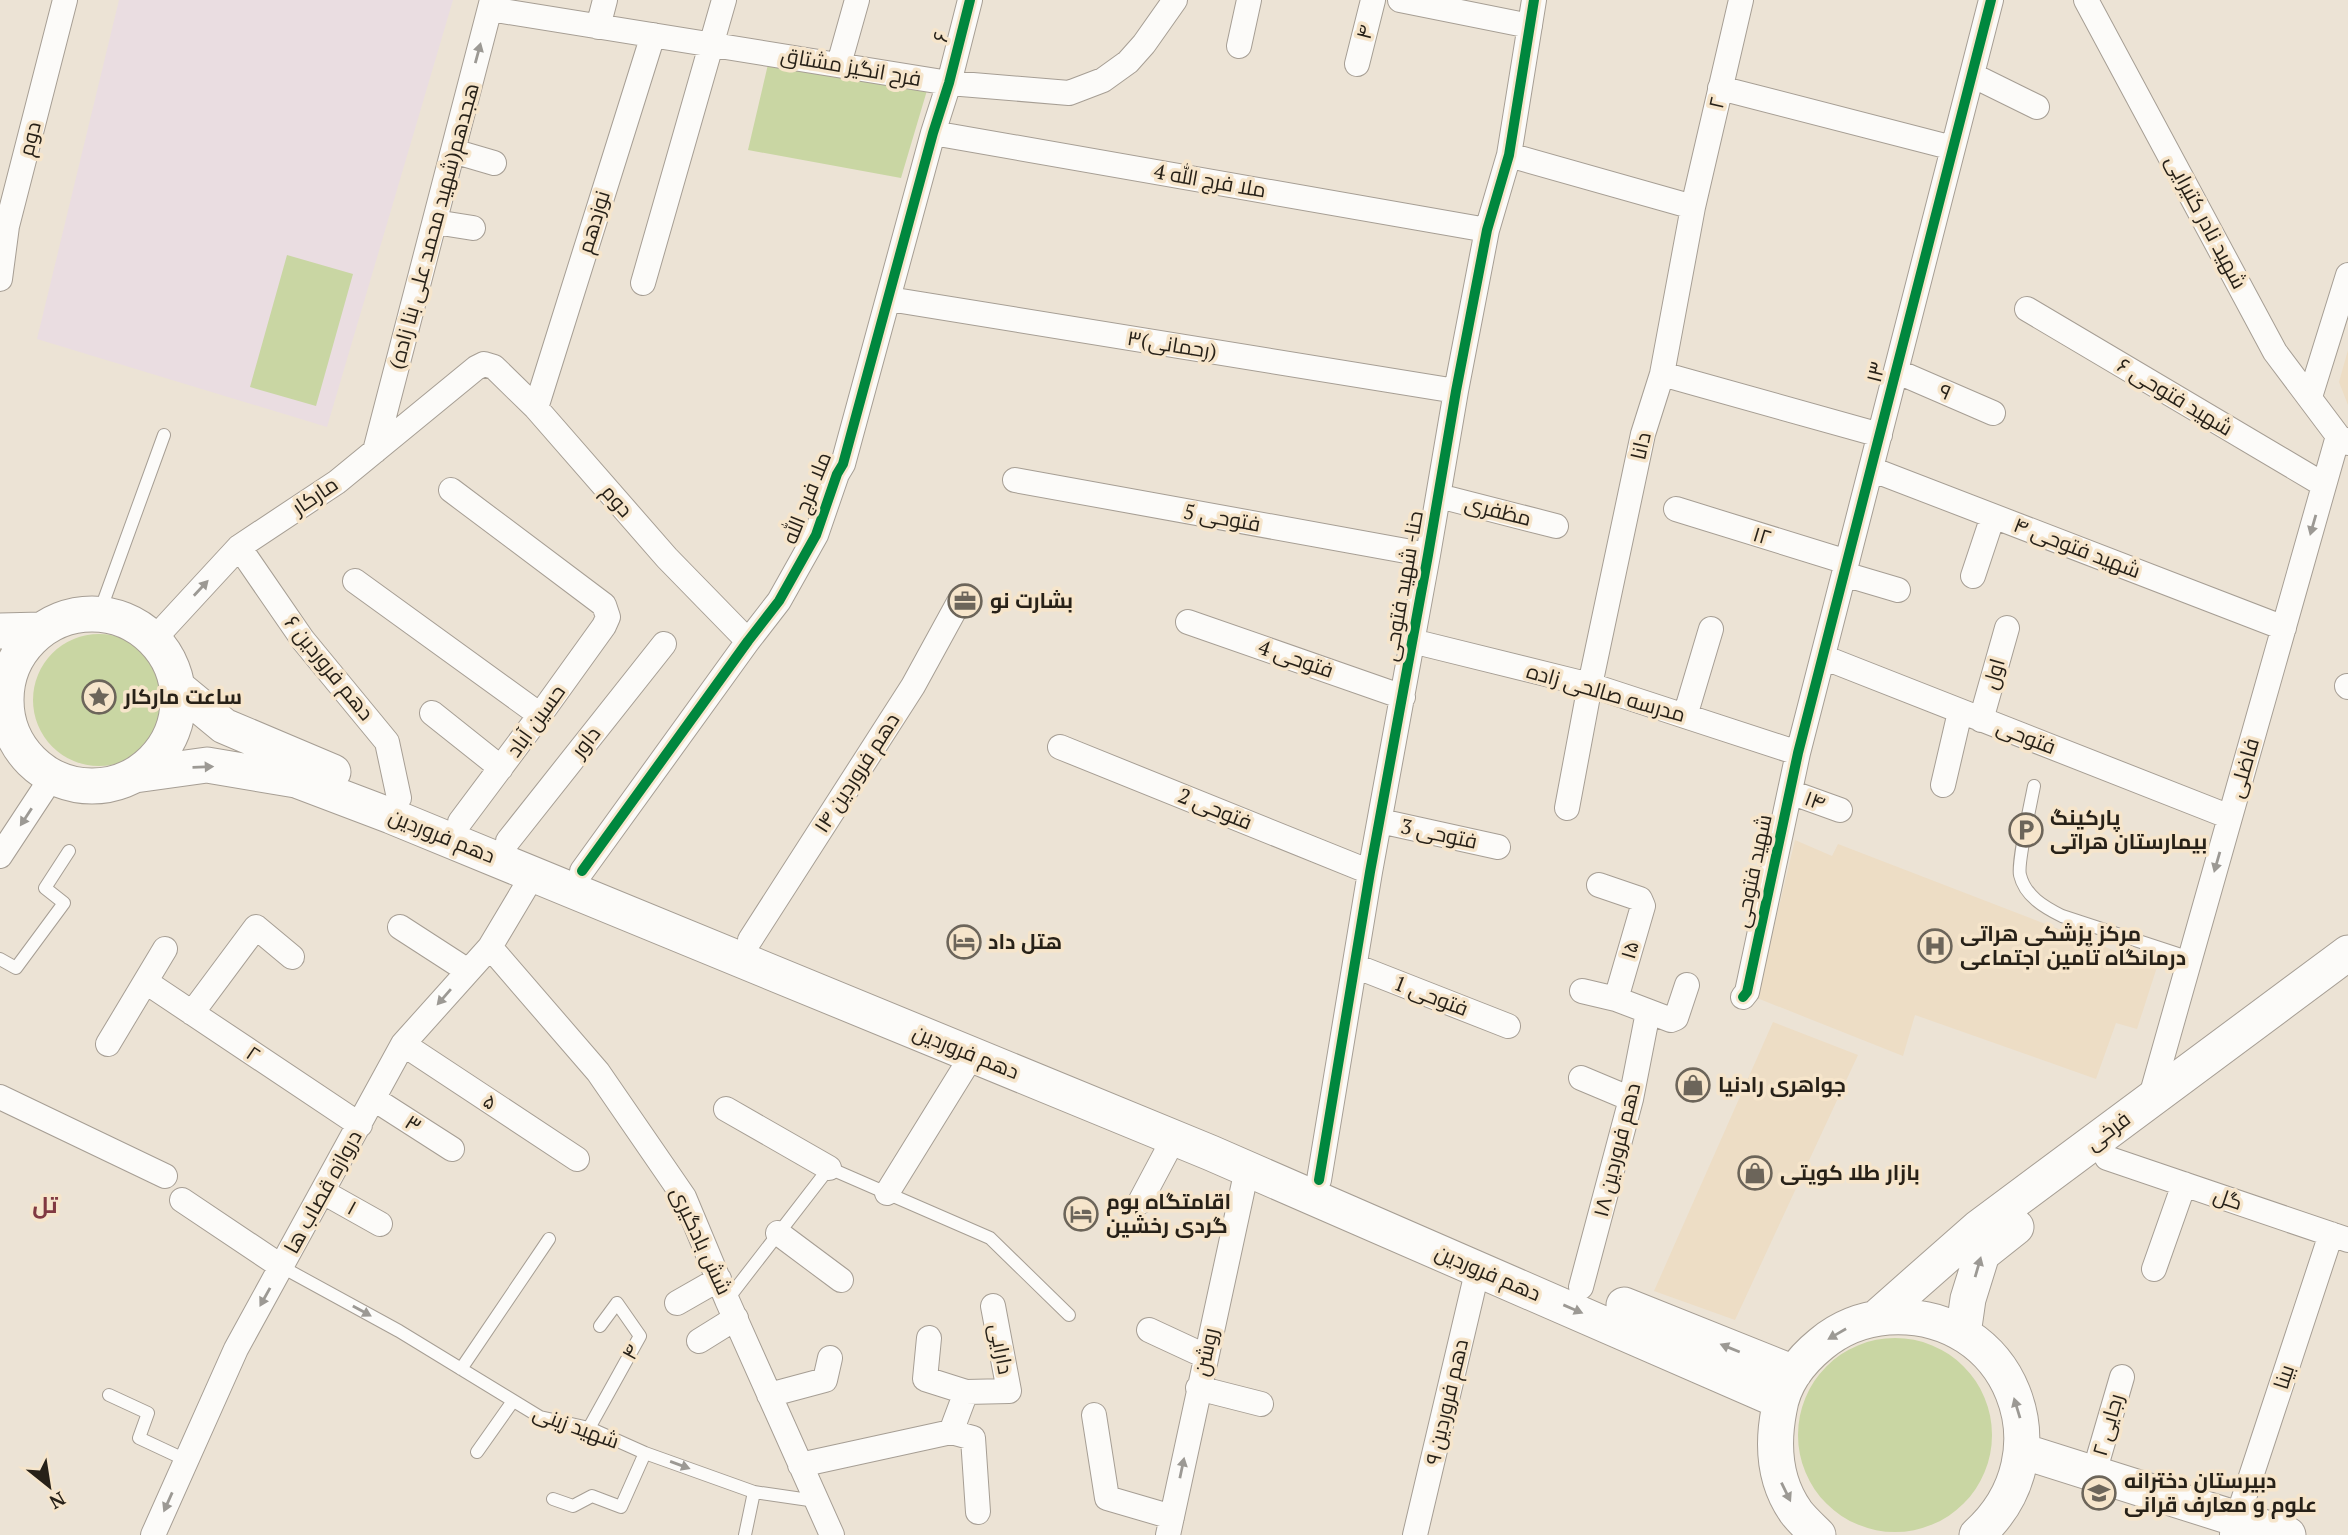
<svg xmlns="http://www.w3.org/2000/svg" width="2348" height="1535" font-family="'PT Serif',Cairo,serif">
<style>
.built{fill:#edddc5}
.education{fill:#eadde1}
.green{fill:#c9d6a3}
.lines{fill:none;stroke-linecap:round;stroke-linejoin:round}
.lane-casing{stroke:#a69e94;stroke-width:14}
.street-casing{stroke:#a69e94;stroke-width:26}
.secondary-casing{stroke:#a69e94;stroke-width:37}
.lane{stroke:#fcfbf9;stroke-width:12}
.street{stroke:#fcfbf9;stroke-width:24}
.secondary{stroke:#fcfbf9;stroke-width:35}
.cycleway-casing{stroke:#f6e5cb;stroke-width:15}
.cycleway{stroke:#00873e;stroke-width:10}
.oneway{fill:#9c9994}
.labels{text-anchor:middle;stroke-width:7;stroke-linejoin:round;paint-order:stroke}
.street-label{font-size:21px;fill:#272118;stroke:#f6e5cb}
.poi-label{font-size:21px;font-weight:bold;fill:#272118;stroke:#f6e5cb;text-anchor:start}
.neighbourhood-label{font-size:23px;font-weight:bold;fill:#813941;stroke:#f6e5cb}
</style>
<rect width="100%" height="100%" fill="#ece3d5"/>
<path class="built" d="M2348,350V405L2339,382Z
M1795,840L1832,856L1838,844L2157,967L2137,1029L2116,1023L2096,1079L1915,1015L1903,1056L1757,998Z
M1773,1022L1858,1055L1735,1320L1654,1291Z"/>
<path class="education" d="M119,0H453L327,427L37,339Z"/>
<path class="green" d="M769,60L928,87L901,178L748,150Z
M287,255L353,274L316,406L250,387Z
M33 700a66 66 0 1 1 132 0a66 66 0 1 1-132 0Z
M1798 1435a97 97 0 1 1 194 0a97 97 0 1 1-194 0Z"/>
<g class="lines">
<defs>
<path id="lane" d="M99,614L164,435
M2034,786C2031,802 2017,864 2020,875C2025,896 2044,907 2062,916L2190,958
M0,959L16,968L64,903L45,888L69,851
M282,1267L399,1331L540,1417L589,1428L645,1453L754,1492L816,1501
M727,1300L829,1168L990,1238L1069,1315
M461,1369L549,1239
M109,1395L148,1413L139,1438L186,1460
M589,1428L640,1336L617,1303L600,1326
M477,1452L513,1401
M553,1499L573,1506L592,1496L621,1507L645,1453
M745,1535L754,1492"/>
<path id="street" d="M1400,0L1530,26
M2086,0L2275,352L2338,436L2348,443
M490,9L949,83L1069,93L1103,80L1128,62L1144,44L1175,0
M598,27L605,0
M1239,46L1249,0
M839,64L857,0
M1357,64L1373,0
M1972,75L2037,107
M1720,88L1953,148
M933,133L1487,230
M453,151L494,163
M1509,155L1693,207
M435,222L473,228
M0,279L7,226L65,0
M643,283L724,0
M889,299L1456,391
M2027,309L2324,485
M1896,371L1993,413
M1662,374L1880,435
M2310,397L2348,275
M536,408L653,35
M375,451L492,0
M1871,469L2284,628
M1015,480L1428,555
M451,490L604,605L608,617L604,626L540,715L460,822
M1439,496L1556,526
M1676,509L1847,562
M239,547L303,640L387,742L399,798
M1844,574L1898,590
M1973,576L1993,516
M355,581L540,715
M1188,622L1403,697
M155,638L239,547L337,482L476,368L484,364L494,367L536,408L667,558L748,641
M1412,641L1590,685L1798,753
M1823,657L2230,817
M2347,686L2348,687
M432,713L501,768
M1685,716L1711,629
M1981,720L2007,628
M1060,747L1370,872
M1943,785L1960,712
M1790,792L1840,810
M1567,808L1590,685L1643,434L1662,374L1693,207L1741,0
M1380,821L1498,847
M508,841L664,644
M0,856L52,777
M582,871L748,641L779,601L816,535L837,474L843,464L933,133L949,83L970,0
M1599,885L1640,899L1643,906L1616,999
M400,927L468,971
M750,940L913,686L959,602
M490,947L598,1072L684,1197L727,1300L832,1535
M1355,966L1508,1026
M146,982L360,1125
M1582,991L1616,999L1671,1020L1676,1018L1687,985
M1743,997L1747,992L1798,753L1991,0
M192,1013L256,927L292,957
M108,1044L165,949
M403,1044L577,1159
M1581,1078L1631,1099
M0,1097L165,1176
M374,1099L452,1149
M2150,1100L2338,436
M726,1109L829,1168
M2107,1158L2348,1240
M1319,1180L1370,872L1428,555L1456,391L1487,230L1509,155L1534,0
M323,1192L380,1224
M887,1193L973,1054
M182,1200L282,1267
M1140,1202L1174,1138
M778,1233L841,1280
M2154,1269L2184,1184
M1581,1287L1631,1099L1648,1012
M677,1303L719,1279
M1149,1330L1205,1356
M929,1338L925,1379L966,1392
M699,1341L736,1318
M1198,1388L1261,1404
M769,1395L825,1380L830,1358
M1094,1415L1107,1498L1172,1517
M951,1432L966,1392L1009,1391L993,1306
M800,1465L951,1432L973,1438L978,1512
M2094,1473L2122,1377
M2232,1534L2331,1234
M153,1535L236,1349L403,1044L490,947L534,873
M1168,1535L1247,1169
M1415,1535L1478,1268"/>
<path id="secondary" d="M6 700a86 86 0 1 1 172 0a86 86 0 1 1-172 0Z
M0,631L42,630
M178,688L224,726L333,772
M135,775L207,765L296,780L391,816L1211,1153L1780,1401
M1624,1305L1794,1373
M1876,1318L1978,1228L2348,953
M1963,1334L1968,1299L1982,1254L2016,1227
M2022,1451L2288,1535
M1818,1535C1811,1528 1802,1520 1796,1512C1774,1481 1772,1446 1779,1410C1783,1384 1800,1361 1821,1344C1840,1328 1864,1319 1888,1317C2011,1309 2068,1454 1977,1535"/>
</defs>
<use href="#lane" class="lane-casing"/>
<use href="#street" class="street-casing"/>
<use href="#secondary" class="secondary-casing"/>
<use href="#lane" class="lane"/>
<use href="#street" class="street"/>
<use href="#secondary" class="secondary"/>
<defs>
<path id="cycleway" d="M582,871L748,641L779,601L816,535L837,474L843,464L933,133L949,83L970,0
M1743,997L1747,992L1798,753L1991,0
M1319,1180L1370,872L1428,555L1456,391L1487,230L1509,155L1534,0"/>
</defs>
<use href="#cycleway" class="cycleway-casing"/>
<use href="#cycleway" class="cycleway"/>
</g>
<defs><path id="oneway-solid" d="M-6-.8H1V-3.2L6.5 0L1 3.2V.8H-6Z" transform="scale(1.75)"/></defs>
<g class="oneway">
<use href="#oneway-solid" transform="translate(478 53) rotate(-75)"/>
<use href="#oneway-solid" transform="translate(2313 525) rotate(106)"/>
<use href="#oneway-solid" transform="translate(201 588) rotate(-47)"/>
<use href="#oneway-solid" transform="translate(203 767) rotate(-2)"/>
<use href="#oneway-solid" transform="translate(26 817) rotate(123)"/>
<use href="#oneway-solid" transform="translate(2217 862) rotate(106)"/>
<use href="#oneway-solid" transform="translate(444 997) rotate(131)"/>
<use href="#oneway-solid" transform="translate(1978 1267) rotate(-74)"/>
<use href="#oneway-solid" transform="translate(265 1297) rotate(119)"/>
<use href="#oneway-solid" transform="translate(1573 1309) rotate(23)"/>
<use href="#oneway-solid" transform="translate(362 1311) rotate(29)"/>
<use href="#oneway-solid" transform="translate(1837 1334) rotate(150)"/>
<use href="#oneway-solid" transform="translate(1730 1348) rotate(-158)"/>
<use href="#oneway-solid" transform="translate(2017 1408) rotate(-107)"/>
<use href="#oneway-solid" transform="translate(680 1465) rotate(20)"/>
<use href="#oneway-solid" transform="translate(1182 1468) rotate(-78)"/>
<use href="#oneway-solid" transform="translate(1786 1492) rotate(64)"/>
<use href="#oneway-solid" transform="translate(168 1502) rotate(114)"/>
</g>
<defs>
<symbol id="office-ring" viewBox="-11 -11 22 22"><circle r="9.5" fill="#f6e5cb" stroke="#6c655a" stroke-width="1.5"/><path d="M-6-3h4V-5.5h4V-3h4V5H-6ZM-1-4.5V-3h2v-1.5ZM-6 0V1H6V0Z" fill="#6c655a"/></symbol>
<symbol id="sight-ring" viewBox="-11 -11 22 22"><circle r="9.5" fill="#f6e5cb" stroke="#6c655a" stroke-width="1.5"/><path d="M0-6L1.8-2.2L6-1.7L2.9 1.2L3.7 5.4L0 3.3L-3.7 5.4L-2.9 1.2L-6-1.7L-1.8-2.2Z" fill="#6c655a"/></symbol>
<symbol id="parking-ring" viewBox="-11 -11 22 22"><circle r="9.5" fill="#f6e5cb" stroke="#6c655a" stroke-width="1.5"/><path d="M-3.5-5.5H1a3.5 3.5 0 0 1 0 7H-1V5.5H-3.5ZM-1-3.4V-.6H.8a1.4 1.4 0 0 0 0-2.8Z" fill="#6c655a"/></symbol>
<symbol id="hotel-ring" viewBox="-11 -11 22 22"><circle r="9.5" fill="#f6e5cb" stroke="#6c655a" stroke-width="1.5"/><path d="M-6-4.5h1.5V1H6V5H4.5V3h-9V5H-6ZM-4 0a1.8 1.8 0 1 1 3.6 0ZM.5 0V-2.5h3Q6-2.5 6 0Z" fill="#6c655a"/></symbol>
<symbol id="hospital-ring" viewBox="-11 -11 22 22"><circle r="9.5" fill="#f6e5cb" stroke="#6c655a" stroke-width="1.5"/><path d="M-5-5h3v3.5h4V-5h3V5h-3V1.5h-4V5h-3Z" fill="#6c655a"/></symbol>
<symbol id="shop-ring" viewBox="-11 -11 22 22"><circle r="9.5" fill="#f6e5cb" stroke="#6c655a" stroke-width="1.5"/><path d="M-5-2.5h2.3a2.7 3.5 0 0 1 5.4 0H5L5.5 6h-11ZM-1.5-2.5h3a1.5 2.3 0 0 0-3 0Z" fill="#6c655a"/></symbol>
<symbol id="school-ring" viewBox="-11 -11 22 22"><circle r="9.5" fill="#f6e5cb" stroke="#6c655a" stroke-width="1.5"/><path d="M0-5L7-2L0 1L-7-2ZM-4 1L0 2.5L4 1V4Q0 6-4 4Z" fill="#6c655a"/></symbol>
</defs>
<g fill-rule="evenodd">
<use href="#office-ring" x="946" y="582" width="38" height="38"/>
<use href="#sight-ring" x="80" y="678" width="38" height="38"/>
<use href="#parking-ring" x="2007" y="811" width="38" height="38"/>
<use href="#hotel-ring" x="945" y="923" width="38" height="38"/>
<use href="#hospital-ring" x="1916" y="927" width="38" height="38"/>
<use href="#shop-ring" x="1674" y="1066" width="38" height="38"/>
<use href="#shop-ring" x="1736" y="1154" width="38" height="38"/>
<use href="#hotel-ring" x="1062" y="1195" width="38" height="38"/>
<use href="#school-ring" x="2080" y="1474" width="38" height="38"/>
</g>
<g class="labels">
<g class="street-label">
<text transform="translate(1365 32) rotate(-76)" y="7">۴</text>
<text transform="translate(941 37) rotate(-76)" y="7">۶</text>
<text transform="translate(851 67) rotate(10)" y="7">فرح انگیز مشتاق</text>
<text transform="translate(1717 103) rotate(-77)" y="7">۲</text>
<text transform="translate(30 139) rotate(-76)" y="7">دوم</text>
<text transform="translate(1210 181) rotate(10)" y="7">4 ملا فرج الله</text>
<text transform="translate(594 222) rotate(-73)" y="7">نوزدهم</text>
<text transform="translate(2206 222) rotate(62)" y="7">شهید نادر کتیرایی</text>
<text transform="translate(434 226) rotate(-75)" y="7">هجدهم(شهید محمد علی بنا زاده)</text>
<text transform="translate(1172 345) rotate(9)" y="7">۳(رحمانی)</text>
<text transform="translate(1876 372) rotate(-76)" y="7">۱۳</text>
<text transform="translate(1945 392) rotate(23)" y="7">۹</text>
<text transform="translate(2175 397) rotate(31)" y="7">شهید فتوحی ۶</text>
<text transform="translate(1641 446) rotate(-77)" y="7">دانا</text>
<text transform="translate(315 496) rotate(-34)" y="7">مارکار</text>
<text transform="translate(807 498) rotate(-68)" y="7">ملا فرج الله</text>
<text transform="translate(617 501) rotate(49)" y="7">دوم</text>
<text transform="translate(1498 511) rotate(14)" y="7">مظفری</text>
<text transform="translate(1222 518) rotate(10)" y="7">فتوحی 5</text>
<text transform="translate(1762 536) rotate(17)" y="7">۱۲</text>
<text transform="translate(2077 548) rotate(21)" y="7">شهید فتوحی ۴</text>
<text transform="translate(1403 586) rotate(-80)" y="7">حنا- شهید فتوحی</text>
<text transform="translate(1296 659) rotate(19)" y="7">فتوحی 4</text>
<text transform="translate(329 668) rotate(51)" y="7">دهم فروردین ۶</text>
<text transform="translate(1994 674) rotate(-74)" y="7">اول</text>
<text transform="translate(1606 693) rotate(16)" y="7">مدرسه صالحی زاده</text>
<text transform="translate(536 721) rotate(-54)" y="7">حسین آباد</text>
<text transform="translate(2026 737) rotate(21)" y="7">فتوحی</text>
<text transform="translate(586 742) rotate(-52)" y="7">داور</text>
<text transform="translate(2244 768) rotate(-74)" y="7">فاضلی</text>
<text transform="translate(857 773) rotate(-57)" y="7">دهم فروردین ۱۴</text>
<text transform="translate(1815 801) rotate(20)" y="7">۱۴</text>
<text transform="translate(1215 809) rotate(22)" y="7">فتوحی 2</text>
<text transform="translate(1439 834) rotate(12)" y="7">فتوحی 3</text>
<text transform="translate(442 836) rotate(22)" y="7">دهم فروردین</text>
<text transform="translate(1753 871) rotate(-78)" y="7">شهید فتوحی</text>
<text transform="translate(1630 950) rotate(-74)" y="7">۱۵</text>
<text transform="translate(1431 996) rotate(21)" y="7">فتوحی 1</text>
<text transform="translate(966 1052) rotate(22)" y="7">دهم فروردین</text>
<text transform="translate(253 1054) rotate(34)" y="7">۲</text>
<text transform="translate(490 1102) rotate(34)" y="7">۵</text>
<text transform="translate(413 1124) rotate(33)" y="7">۳</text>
<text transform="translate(2108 1131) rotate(-37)" y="7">فرخی</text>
<text transform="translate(1617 1150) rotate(-76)" y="7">دهم فروردین ۱۸</text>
<text transform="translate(323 1192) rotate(-61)" y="7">دروازه قصاب ها</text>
<text transform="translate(2228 1199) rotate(19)" y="7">گل</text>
<text transform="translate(352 1208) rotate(29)" y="7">۱</text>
<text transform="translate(701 1241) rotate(65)" y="7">شش بادگیری</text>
<text transform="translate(1488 1273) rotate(23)" y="7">دهم فروردین</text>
<text transform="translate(1001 1349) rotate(79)" y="7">دارایی</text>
<text transform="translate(631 1352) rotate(-61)" y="7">۴</text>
<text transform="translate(1206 1352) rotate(-78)" y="7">روشن</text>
<text transform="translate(2284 1377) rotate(-72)" y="7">بینا</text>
<text transform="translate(1447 1402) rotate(-77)" y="7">دهم فروردین ۹</text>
<text transform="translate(2108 1425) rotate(-74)" y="7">رجایی ۲</text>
<text transform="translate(576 1427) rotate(20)" y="7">شهید زینی</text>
</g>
<g class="poi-label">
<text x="990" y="608">بشارت نو</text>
<text x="124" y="704">ساعت مارکار</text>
<text x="2050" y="825">پارکینگ<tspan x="2050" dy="24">بیمارستان هراتی</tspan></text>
<text x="1960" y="941">مرکز پزشکی هراتی<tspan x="1960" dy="24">درمانگاه تامین اجتماعی</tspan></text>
<text x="988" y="949">هتل داد</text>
<text x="1718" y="1092">جواهری رادنیا</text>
<text x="1780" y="1180">بازار طلا کویتی</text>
<text x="1106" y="1209">اقامتگاه بوم<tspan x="1106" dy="24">گردی رخشین</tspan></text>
<text x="2124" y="1488">دبیرستان دخترانه<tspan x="2124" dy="24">علوم و معارف قرانی</tspan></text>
</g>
<g class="neighbourhood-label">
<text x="45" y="1213">تل</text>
</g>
</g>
<g transform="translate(49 1486) rotate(150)" stroke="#f6e5cb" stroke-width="5" paint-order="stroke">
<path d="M0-5L12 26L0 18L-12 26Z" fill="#272118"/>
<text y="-10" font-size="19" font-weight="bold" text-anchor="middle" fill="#272118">N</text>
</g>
</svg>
